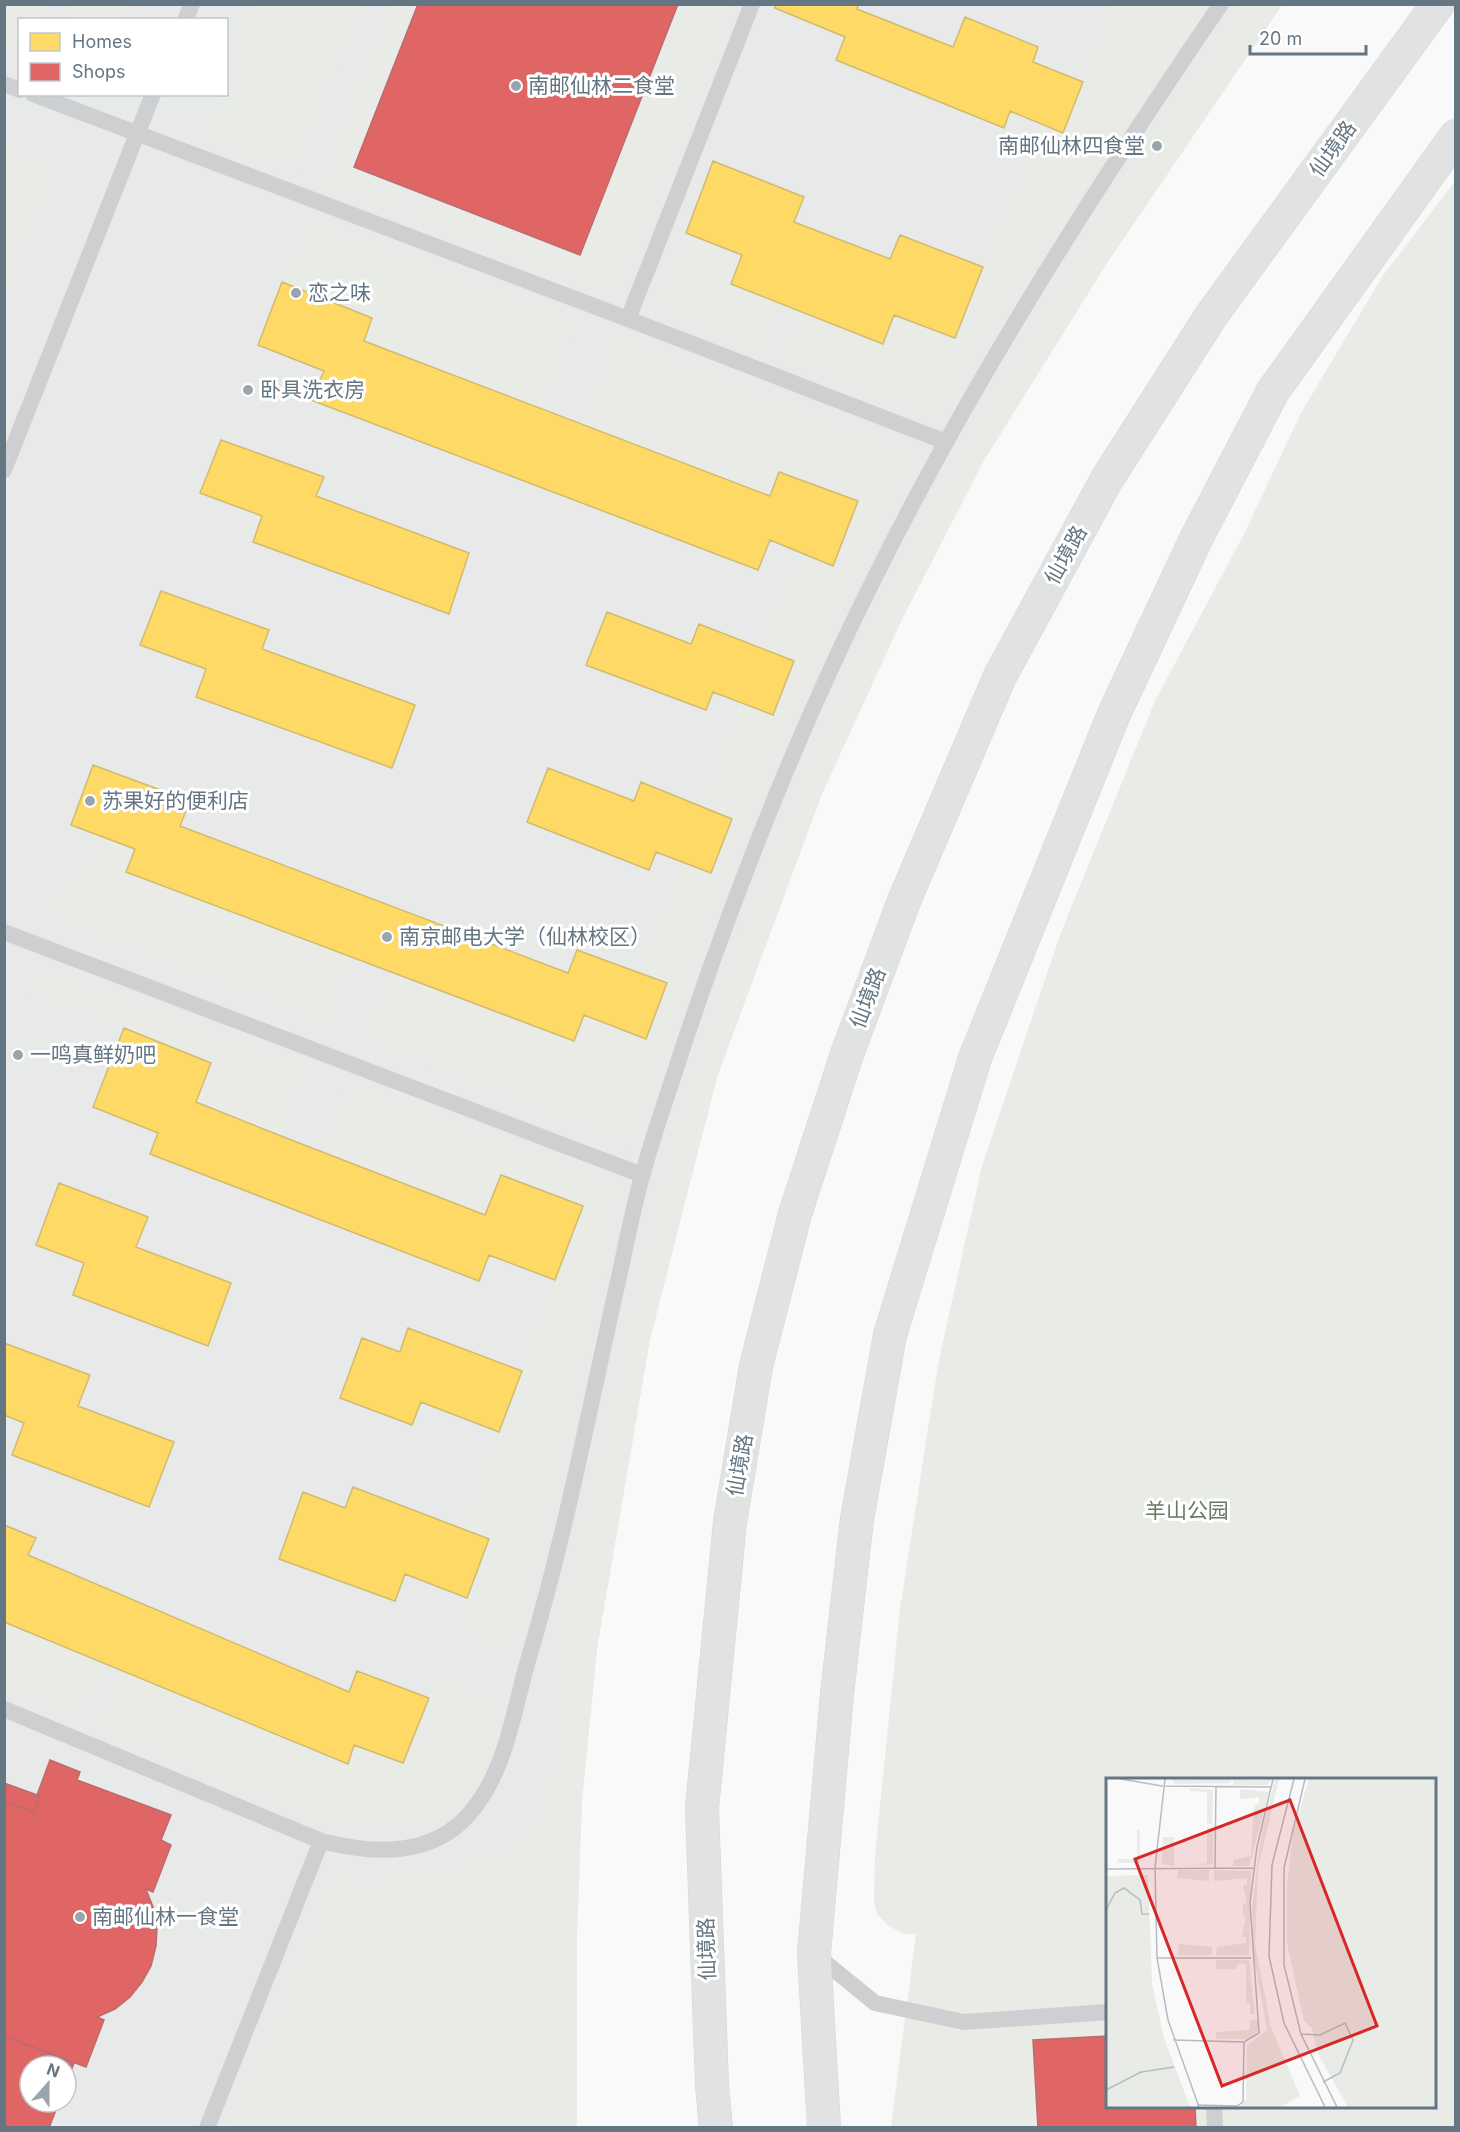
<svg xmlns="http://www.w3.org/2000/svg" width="1460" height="2132" font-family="Inter,'Noto Sans SC',sans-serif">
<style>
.built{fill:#e8e9e9;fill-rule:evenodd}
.green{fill:#e8ebe6;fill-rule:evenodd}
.homes{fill:#ffd966;stroke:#d1bb6f;stroke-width:1.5}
.shops{fill:#e06666;stroke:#bb6b6f;stroke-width:1.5}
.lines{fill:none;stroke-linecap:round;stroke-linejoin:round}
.secondary-casing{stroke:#d5d6d7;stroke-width:34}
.lane{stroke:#cecfd0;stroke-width:16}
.secondary{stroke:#e1e2e2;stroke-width:33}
.poi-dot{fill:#99a4ac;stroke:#fff;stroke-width:2}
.labels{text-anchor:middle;stroke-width:6;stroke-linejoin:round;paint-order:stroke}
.poi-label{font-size:21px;fill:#657683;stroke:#fff;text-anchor:start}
.street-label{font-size:21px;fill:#657683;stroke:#fff}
.park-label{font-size:21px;fill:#687a64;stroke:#fff}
.inset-road{fill:none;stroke:#b5bdc3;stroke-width:1.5}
.view{fill:#d62828;fill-opacity:0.15;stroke:#d62828;stroke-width:3}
.inset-edge{fill:none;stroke:#657683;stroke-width:3}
</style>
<rect width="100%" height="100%" fill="#f9f9f9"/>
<path class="built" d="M5,5H1282L1107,263L983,462L902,619L821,796L717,1077L650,1339L597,1648L582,1800L577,1933V2127L5,2128ZM20,20H226V94H20ZM30,2066H66V2102H30Z"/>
<path class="green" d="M16,5H48L42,19L20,20L19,44L5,39V5Z
M73,5V4L131,5L124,19H67Z
M254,5H359L295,173L217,144L208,137L204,126L216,95L226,94L227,67Z
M389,5H418L354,167L401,186L391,210L321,183Z
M678,5H733L622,283L613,289L600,291L418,221L428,196L580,255Z
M1115,5H1210L1018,288L944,407L930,413L913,411L784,359L802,312L883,344L894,315L956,338L1039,123L1063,133Z
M1242,5H1282L1107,263L983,462L902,619L821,796L717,1077L650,1339L597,1648L582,1800L577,1933V2127H230L335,1872L365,1882L450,1867L509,1846L544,1814L554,1770L556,1634L676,1128L739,946L816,745L926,515L1125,174Z
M5,151L53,168L5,292L4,151Z
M1455,181V2127H891L916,1934H904L889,1926L877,1914L874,1900L875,1855L900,1609L938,1365L982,1166L1060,935L1155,701L1244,534L1301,413L1382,277ZM1108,1780H1434V2106H1108Z
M318,222L575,319L541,409L364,341L372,318L282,282L305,228Z
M686,233L742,255L731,284L780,304L762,353L664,314L660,308L662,294Z
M617,335L902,449L911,462V472L857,575L750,814L680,1003L639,1137L627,1145L366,1038L392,972L573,1041L584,1015L667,984L636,972L680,862L711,873L732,819L700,806L740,702L794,661L762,648L799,552L833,566L858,502L770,496L581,424Z
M96,834L135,849L126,872L351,957L326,1024L49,917L63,879L77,883Z
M38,965L307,1066L281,1136L196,1102L211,1063L29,991Z
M349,1082L619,1183L564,1454L524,1622L515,1638L497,1645L454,1632L489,1539L460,1527L499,1432L583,1206L501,1175L485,1215L322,1152Z
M4,1622L102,1662L80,1718L5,1687Z
M121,1669L348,1763L354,1745L403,1763L438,1677L497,1701L491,1757L473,1791L447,1815L422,1828L366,1832L309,1817L99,1728Z"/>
<path class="homes" d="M776,4H859L857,9L953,47L965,17L1038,47L1033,62L1083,82L1063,133L1010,111L1004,128L836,60L845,37L775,8Z
M713,161L804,197L794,222L890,259L900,235L983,267L955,338L894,315L883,344L731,284L742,255L686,233Z
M282,282L372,318L364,341L770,496L779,472L858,501L833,566L770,540L758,570L311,400L324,371L258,345Z
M221,440L324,477L316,496L469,553L449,614L253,542L262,516L200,493Z
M161,591L269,630L262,649L415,705L392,768L196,697L206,669L140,645Z
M607,612L691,644L699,624L794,661L773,715L713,692L706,710L586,665Z
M93,765L190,801L180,826L568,973L577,950L667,983L646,1039L584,1015L574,1041L126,872L135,849L71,825Z
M548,768L634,801L641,782L732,819L711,873L656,852L649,870L527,822Z
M124,1028L211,1063L196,1102L281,1136L485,1215L501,1175L583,1206L555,1280L489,1255L479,1281L150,1154L158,1133L93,1107Z
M59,1183L148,1217L136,1247L231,1283L208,1346L73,1295L84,1263L36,1245Z
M408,1328L522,1371L499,1432L421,1402L412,1425L340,1398L362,1338L400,1352Z
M4,1343L90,1375L78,1406L174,1442L149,1507L12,1455L24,1423L4,1415Z
M353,1487L489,1539L467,1598L405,1574L395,1601L279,1559L303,1492L345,1508Z
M4,1525L36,1538L28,1555L349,1692L357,1671L429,1698L403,1763L354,1745L348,1764L4,1622Z"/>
<path class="shops" d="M418,4H678L580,255L354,167Z
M50,1760L80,1772L77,1780L171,1815L161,1840L171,1845L153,1892L146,1889L153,1907L157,1927L156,1946L151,1966L142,1982L130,1997L115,2009L97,2017L104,2020L86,2067L4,2036V1802L34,1812L40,1796L37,1795Z
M4,1783L40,1796L34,1812L4,1802Z
M4,2036L74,2063L66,2084V2066H30V2102H59L49,2128H4Z
M1108,2036V2106H1195L1196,2128H1038L1033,2040Z"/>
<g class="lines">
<defs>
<path id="secondary" d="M716,2128L712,2085L702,1808L730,1522L756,1366L795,1214L847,1054L904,901L1000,676L1107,479L1211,316L1438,4
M824,2128L814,1953L837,1694L857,1519L890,1335L975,1058L1114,714L1196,539L1273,391L1456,136"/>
</defs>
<use href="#secondary" class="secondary-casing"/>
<path class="lane" d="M185,20L192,4
M4,84L20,90
M33,94L628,319L946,442
M628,319L752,4
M4,470L153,94
M4,932L642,1175
M4,1709L321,1841C373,1854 432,1858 470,1813C505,1773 513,1714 527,1664C563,1544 587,1421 614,1299C624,1257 631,1214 643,1173C654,1132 669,1091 682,1050C735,891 797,733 872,583C972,381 1094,190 1221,4
M816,1955L875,2003L964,2022L1108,2012
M1214,2106L1215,2128
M207,2128L321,1841"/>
<use href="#secondary" class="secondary"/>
</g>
<g class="poi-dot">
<circle cx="516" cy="86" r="6"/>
<circle cx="1157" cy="146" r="6"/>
<circle cx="296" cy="293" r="6"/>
<circle cx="248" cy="390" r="6"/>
<circle cx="90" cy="801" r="6"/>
<circle cx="387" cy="937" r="6"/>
<circle cx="18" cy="1055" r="6"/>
<circle cx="80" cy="1917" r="6"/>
</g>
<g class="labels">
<g class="poi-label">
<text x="528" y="93">南邮仙林二食堂</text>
<text x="1145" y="153" text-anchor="end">南邮仙林四食堂</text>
<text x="308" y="300">恋之味</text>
<text x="260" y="397">卧具洗衣房</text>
<text x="102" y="808">苏果好的便利店</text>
<text x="399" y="944">南京邮电大学（仙林校区）</text>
<text x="30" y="1062">一鸣真鲜奶吧</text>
<text x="92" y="1924">南邮仙林一食堂</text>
</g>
<g class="street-label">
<text transform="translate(1333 149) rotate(-54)" y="7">仙境路</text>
<text transform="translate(1066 555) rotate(-61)" y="7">仙境路</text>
<text transform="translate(868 998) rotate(-69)" y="7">仙境路</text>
<text transform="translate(740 1465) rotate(-80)" y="7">仙境路</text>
<text transform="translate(707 1949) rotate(-92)" y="7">仙境路</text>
</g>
<g class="park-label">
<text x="1187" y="1518">羊山公园</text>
</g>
</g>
<g transform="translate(1106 1778)">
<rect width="330" height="330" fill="#f9f9f9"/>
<path d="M66,1H125L124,5L69,6ZM127,1L151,2L166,1L162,7H128ZM169,1H173L152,90L149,167L165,249L194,318L174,329H134L140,322L141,267L161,252L147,174L146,127L156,54ZM203,1H330V329H242L212,276L206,250L198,243L181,165V109L187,54ZM84,10L107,12L106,46H101V14L84,13ZM134,11L163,14L143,88H127V82L145,78L148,27L153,26V19L134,21ZM101,49L107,50V86L83,88L101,85ZM31,52H34V85H12V81H31ZM57,59H68V88L56,86ZM72,92H103V103L71,100ZM108,92L145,93L143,177H110L111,169L140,165V159H136L140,139L137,138V126L141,125L137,107H141V100L108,103ZM42,97L46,206L58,260L84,329H0V98ZM73,166L106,169V177H72ZM110,182H143L149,236H144V225H140V186H131L130,191H110ZM144,242H151L153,252L143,261H110V254L144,252Z" fill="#e8ebe6"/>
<path class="inset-road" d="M15,1L56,8L165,9M59,1L49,90L51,180L62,242L93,329M188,1L166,87L163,178L178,245L219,329M199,1L178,90V187L195,256L231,329M109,90L110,8M0,91L148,90M0,132L9,115L18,110L34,122L36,136H43M51,180H145M195,256L214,257L239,245L247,262L234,295L217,304M67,262L138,264L153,255L144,125L151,69L167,1M0,312L35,294L68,289M91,327L131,328L137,324L138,264"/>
<path class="view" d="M184,22L271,248L116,308L29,81Z"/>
<rect width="330" height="330" class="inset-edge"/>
</g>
<rect width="1460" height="2132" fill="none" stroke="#657683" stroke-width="12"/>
<rect x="18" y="18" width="210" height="78" fill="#ffffff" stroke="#c1c8cd" stroke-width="1.5"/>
<rect x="30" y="33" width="30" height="18" fill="#ffd966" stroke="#c1c8cd" stroke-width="1.5"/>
<text x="72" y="48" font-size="18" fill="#657683">Homes</text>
<rect x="30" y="63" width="30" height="18" fill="#e06666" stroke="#c1c8cd" stroke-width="1.5"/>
<text x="72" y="78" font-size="18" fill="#657683">Shops</text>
<g transform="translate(48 2084) rotate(21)"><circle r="28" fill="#ffffff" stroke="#c1c8cd" stroke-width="1.5"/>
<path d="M0-4.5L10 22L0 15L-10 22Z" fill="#99a4ac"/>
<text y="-9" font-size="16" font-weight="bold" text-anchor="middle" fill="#657683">N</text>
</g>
<path d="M1250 45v9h116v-9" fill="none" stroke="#657683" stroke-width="3"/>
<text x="1259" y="45" font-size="18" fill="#657683" stroke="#ffffff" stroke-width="4.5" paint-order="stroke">20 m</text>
</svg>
